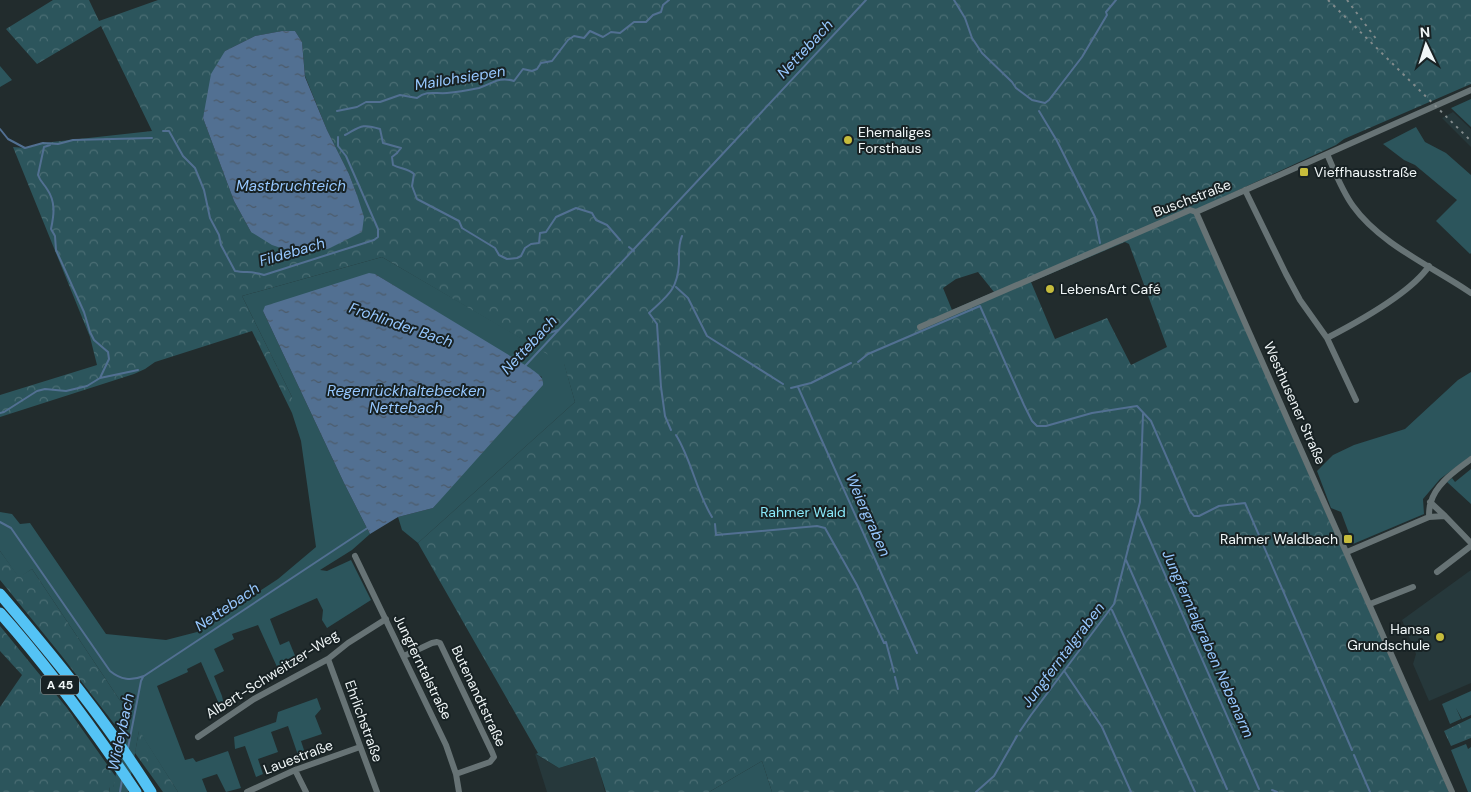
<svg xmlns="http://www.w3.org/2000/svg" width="1471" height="792" font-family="'DM Sans',sans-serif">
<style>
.built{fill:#26383b}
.green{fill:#2c555c}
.forest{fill:url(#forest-crowns);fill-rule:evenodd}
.water{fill:url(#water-ripples)}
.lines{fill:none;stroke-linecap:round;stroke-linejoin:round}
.stream{stroke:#527092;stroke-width:2}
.minor{stroke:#677375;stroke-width:6}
.motorway{stroke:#54c3f5;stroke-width:11}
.rail{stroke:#838c8d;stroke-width:2;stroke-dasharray:2.5 5;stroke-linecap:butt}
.poi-dot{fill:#c6bc3c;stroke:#182224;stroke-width:2}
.labels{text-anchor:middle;stroke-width:4;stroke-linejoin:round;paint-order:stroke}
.shield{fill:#182224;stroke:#afb6b8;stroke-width:1}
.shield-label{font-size:12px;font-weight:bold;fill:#f0f6f7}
.poi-label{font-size:14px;fill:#f0f6f7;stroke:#182224;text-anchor:start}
.street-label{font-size:14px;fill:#f0f6f7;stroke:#182224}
.park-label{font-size:14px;fill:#8ae9fa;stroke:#182224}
.water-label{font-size:15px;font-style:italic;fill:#97c8ff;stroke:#182224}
</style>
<defs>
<pattern id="forest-crowns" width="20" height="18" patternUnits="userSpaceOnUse" patternTransform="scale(1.25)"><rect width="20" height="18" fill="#2c555c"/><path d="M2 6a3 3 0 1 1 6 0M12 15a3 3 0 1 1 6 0" fill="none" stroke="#4b6e74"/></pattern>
<pattern id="water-ripples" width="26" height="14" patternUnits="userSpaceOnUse" patternTransform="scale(1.25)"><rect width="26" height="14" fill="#527092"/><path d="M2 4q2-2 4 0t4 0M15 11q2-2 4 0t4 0" fill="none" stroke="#4c5b6a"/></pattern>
</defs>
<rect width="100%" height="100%" fill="#222c2d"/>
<path class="built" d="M1453,112L1471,129V147L1442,118Z
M1471,570V683L1429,701L1413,664L1416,654L1402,620Z
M535,754L559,768L596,757L605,792H547Z"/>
<path class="green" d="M0,66L12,80L0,87Z
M1471,99V127L1451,108Z
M1416,127L1425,142L1446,153L1471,175V253L1470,254L1436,221L1457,200L1415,165L1404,160L1383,144Z
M382,257L564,363L575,402L418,543L402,530L398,517L433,508L542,377L375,274L263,311L344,483L370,534L352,550L320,570L327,571L351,560L371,600L327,628L322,620L323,610L317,598L270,619L280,645L289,641L298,663L278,669L258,625L232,634L234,639L214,649L224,671L214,676L222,696L225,709L222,711L201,662L187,669L188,672L157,686L185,760L193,758L196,762L228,751L241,788L226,792L217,774L202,779L207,792H178L139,731L128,792H109L110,787H113L124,737L122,734L131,717L32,569L19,578L0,551V512L12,514L20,524L30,523L106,634L166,640L197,632L278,579L316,547L301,441L292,413V397L242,296Z
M1471,372V456L1440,479L1423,499L1424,514L1353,544L1341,512L1331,508L1317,471L1333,455L1354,445L1405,429L1458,380Z
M1471,469V504L1447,482L1452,478L1455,482Z
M1471,691V715L1462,719L1456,708L1461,719L1450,724L1442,704Z
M317,698L321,709L315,716L322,734L301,741L306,756L299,758L288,726L271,732L278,752L258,759L263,774L256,777L245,746L235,749L234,737L276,722L278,712Z
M1466,744L1468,749L1471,747V792H1468L1451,750Z
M762,761L772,792H709Z"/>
<path class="forest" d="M53,0H89L99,21L158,0H1471V84L1344,139L1336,145L1193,211L1449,792H772L762,761L709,792H606L595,757L559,768L536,754L538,753L418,543L575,402L564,364L382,257L242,296L292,397V413L252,331L155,362L145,369L134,374L0,417V395L97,365L90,337L13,147L25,148L43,143L152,131L101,26L37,64L6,29ZM282,31H295L302,42L305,76L327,130L349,174L357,195L251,232L234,201L203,118L207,101L225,51L255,36ZM1125,242L1129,244L1167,347L1131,365L1107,318L1055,339L1031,282ZM978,272L994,292L952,310L943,288L956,279Z
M0,551L19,577L32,569L131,717L122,734L61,655L0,580Z
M0,626L67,708L116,777L113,788L110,787L109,792H0V707L22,675L0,651Z
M1471,718V738L1451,746L1444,731Z
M139,730L178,792H163L135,753Z"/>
<path class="water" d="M282,31H295L302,42L305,77L327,130L349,174L357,195L364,217L362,232L328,249L296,253L272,245L251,232L234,201L203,118L211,74L225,51L255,36Z
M369,273L375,274L530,368C536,373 544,376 543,385L433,508L398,517L370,534L344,483L263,311L265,306Z"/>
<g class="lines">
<path class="stream" d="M954,0L965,18L972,38L982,53L1012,82L1016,88L1032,100L1045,103L1049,100L1082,57L1107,15L1106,12L1116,0
M337,111L357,107L366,102H380L400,95L417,98C427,90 435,94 447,93C458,92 469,90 479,88C492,84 499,76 514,81L523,69L532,71L537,69L541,63L552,61L568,40L574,36L584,38L590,31L603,37L611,32L620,33L634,22H646L653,15L661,12L663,5L669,0
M1039,111L1057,141L1095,217L1100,243
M0,129L8,139L25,148L43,143L58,144L73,140L152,138
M163,131H169L183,156L195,168L204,190L210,218L219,235L221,245L235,271C245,273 255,271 264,275L374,240L378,237V229L346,156L338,146V137
M345,135C360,127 362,123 380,129L383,143L401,148L397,153L392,157L393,165C400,169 408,168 414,174L412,186L417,199L459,221L462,228L495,248L499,255L507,259L517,258L521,256L525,248L531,244L539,243L540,233L546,232L556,217L576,208L592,213L596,220L607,225L620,240
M50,145L44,147L38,175C40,181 44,184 47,189C56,202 54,215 51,229L55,236L56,250L84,312L90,332L94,340L108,352L109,359L100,378
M629,247L634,251
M676,287L688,298L707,336L783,384
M543,333H549L558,330
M858,362L868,354L980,306L1024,405L1032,421L1037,426H1046L1092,413L1137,406L1151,421L1190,511L1194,516H1199L1219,506L1245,503L1352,750
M525,366L866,0
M798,387L917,653
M791,388L811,383L851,363
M0,413L4,412L37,391L45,389L66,391L87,386L100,378L138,370
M671,430L665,416L661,387L657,324L649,313C667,296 677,291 679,264C679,254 678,245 682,236
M676,435C692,461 696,491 712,517
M1138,513L1259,789
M0,522L11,528L110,671C121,680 131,681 144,676L369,527
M715,524L716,535L817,526L825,528L857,585L884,643L886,642L894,672
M1126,560L1227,789
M1112,610L1195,792
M1065,672L1102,727L1131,792
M895,677L898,689
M1020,731L1031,715L1114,604L1140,502L1143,414
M128,748L141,681L143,677
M1354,755L1370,792
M1272,790L1277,792
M120,792L122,780
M976,792L994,776L1017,736"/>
<path class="minor" d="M1327,154C1335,172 1342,191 1353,206C1380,244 1433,267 1471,293
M1245,190L1286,274L1300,300L1327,338L1356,400
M1196,212L1452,792
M920,327L1190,210L1196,212L1471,90
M1327,338C1356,323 1411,293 1429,266
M1430,502L1445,516
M1429,517C1429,512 1429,506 1431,502C1436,483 1457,470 1471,459
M1347,552L1429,517L1445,516L1471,543
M355,556L446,745L456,774L459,792
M1437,572L1471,546
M1370,604L1413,587
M404,656L432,643L437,642L440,643L492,752L494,757L490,762L456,774
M328,659L377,792
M198,737L254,699L328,659L348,643L386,619
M295,770L306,792
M247,792L295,770L360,747"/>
<path class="motorway" d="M0,594C54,657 107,722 151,792
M0,613C50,669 94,730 136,792"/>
<path class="rail" d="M1328,0L1471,141
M1347,0L1377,40"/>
</g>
<g class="poi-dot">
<circle cx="848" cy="140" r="5"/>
<rect x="1299" y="167" width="10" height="10" rx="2.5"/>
<circle cx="1050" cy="289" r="5"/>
<rect x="1343" y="534" width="10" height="10" rx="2.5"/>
<circle cx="1440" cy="637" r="5"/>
</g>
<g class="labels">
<rect class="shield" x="41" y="675.5" width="38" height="19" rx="4"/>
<g class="shield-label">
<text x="60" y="689">A 45</text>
</g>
<g class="poi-label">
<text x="858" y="137">Ehemaliges<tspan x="858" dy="16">Forsthaus</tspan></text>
<text x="1314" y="177">Vieffhausstraße</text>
<text x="1060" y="294">LebensArt Café</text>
<text x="1338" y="544" text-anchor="end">Rahmer Waldbach</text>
<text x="1430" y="634" text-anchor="end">Hansa<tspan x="1430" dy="16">Grundschule</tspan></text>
</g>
<g class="street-label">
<text transform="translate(1192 198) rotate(-21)" y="5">Buschstraße</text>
<text transform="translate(1295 403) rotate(66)" y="5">Westhusener Straße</text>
<text transform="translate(423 667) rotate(64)" y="5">Jungferntalstraße</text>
<text transform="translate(272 674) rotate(-32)" y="5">Albert-Schweitzer-Weg</text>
<text transform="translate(479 696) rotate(65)" y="5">Butenandtstraße</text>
<text transform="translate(364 721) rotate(70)" y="5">Ehrlichstraße</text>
<text transform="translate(298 757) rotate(-21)" y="5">Lauestraße</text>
</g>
<g class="park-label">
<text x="803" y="517">Rahmer Wald</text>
</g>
<g class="water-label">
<text transform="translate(805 49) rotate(-47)" y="5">Nettebach</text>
<text transform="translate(460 78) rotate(-9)" y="5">Mailohsiepen</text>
<text x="291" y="191">Mastbruchteich</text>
<text transform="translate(292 252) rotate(-16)" y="5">Fildebach</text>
<text transform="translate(401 325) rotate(19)" y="5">Frohlinder Bach</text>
<text transform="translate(529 345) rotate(-47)" y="5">Nettebach</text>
<text x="406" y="396">Regenrückhaltebecken<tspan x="406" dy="17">Nettebach</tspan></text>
<text transform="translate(868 515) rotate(66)" y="5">Weiergraben</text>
<text transform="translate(227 607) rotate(-34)" y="5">Nettebach</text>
<text transform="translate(1208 644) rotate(66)" y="5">Jungferntalgraben Nebenarm</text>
<text transform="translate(1063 655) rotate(-53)" y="5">Jungferntalgraben</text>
<text transform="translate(121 732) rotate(-78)" y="5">Wideybach</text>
</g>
</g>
<g transform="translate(1426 45) rotate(356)" stroke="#182224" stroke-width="4" paint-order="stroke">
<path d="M0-4L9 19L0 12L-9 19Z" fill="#f0f6f7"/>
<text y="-8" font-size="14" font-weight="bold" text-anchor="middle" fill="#f0f6f7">N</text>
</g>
</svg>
